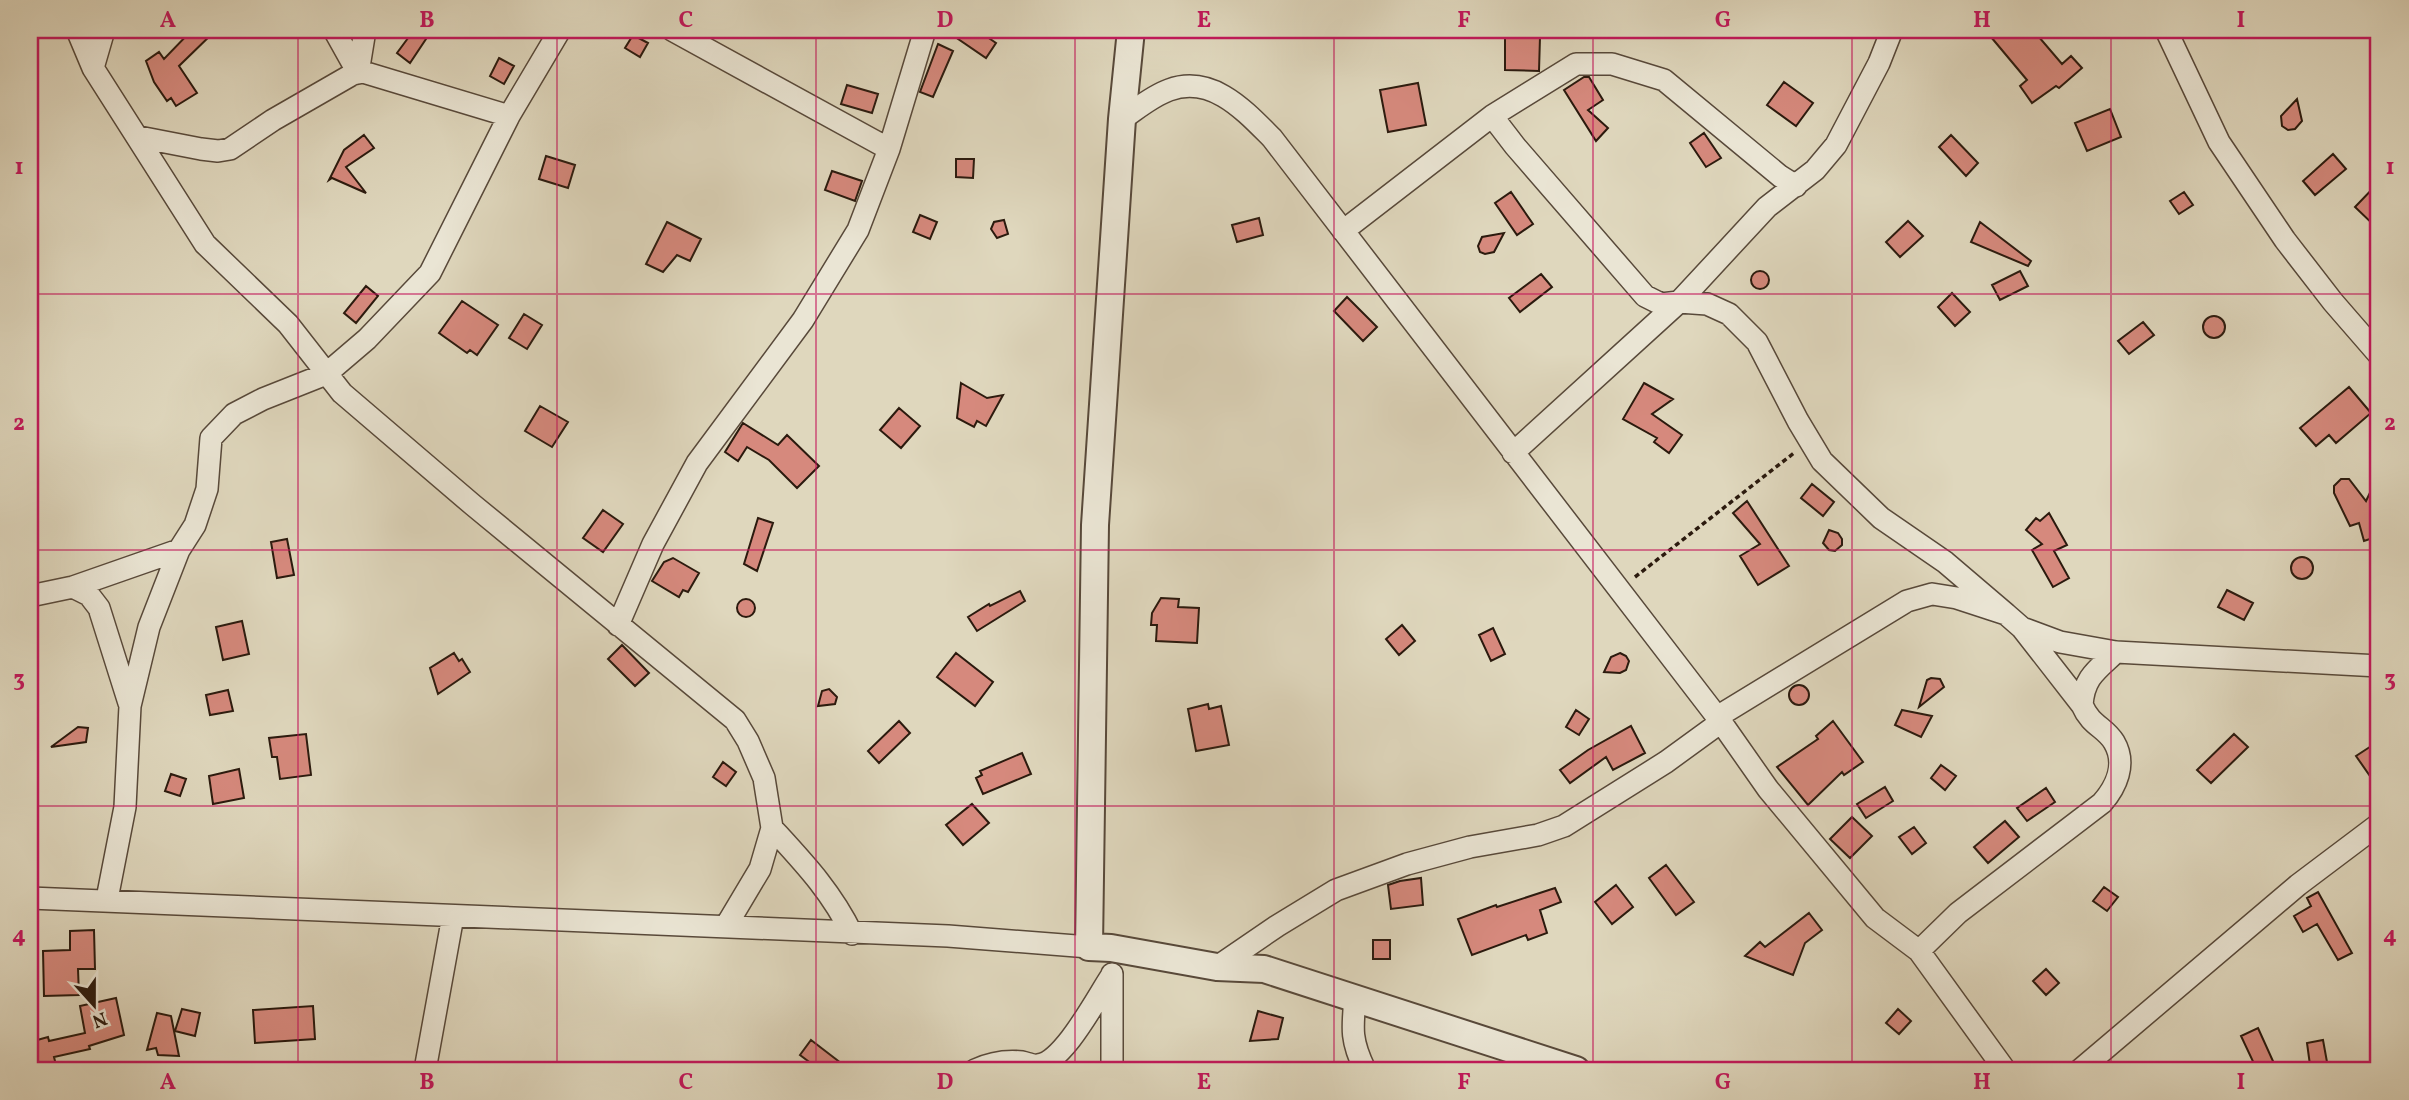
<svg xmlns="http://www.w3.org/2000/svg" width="2409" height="1100" font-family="Vollkorn,serif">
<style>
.building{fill:#d6897d;stroke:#2b1a0e;stroke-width:2}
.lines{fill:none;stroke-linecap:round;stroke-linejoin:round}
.minor-casing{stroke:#58493a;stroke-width:24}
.tertiary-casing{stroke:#58493a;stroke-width:30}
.path{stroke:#2b1a0e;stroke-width:3.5;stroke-dasharray:5 3.5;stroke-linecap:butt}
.minor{stroke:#eae5d4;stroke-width:21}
.tertiary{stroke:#eae5d4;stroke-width:26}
.grid{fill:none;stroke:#c2185b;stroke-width:2;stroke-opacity:0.55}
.neatline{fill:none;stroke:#c2185b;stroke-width:2.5}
.grid-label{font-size:23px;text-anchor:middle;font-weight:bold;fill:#c2185b}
</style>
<rect width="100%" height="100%" fill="#dfd7bd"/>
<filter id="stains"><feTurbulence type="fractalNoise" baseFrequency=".00286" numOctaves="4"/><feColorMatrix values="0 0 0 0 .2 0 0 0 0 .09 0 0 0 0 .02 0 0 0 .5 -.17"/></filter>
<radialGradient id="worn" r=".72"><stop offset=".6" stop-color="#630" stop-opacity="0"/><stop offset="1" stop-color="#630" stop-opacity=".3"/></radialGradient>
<path class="building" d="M192,30H216L179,66L197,93L176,106L171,98L167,101L154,82L146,61L159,52L164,59Z
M414,30H432L410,63L397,53Z
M945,30H977L996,43L986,58Z
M1999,30H2033L2062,64L2071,56L2082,68L2059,88L2056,86L2032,103L2020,86L2027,80L1991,37Z
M633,35L648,43L640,57L625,48Z
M1505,36L1540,37L1539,71L1505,70Z
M938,44L953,51L933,97L920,92Z
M499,58L514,66L504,84L490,76Z
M1584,77H1589L1603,100L1588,110L1608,128L1596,141L1564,90Z
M1784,82L1813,103L1796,126L1767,105Z
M1418,83L1426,125L1388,132L1380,90Z
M847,85L878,94L872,113L841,104Z
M2297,99L2302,121L2295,129L2288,130L2282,126L2281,116Z
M2110,109L2121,137L2087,151L2075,123Z
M1704,133L1721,158L1706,167L1690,143Z
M364,135L374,148L346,167L366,193L332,178L329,180L344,150Z
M1951,135L1978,163L1966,176L1939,147Z
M2333,154L2346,169L2315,195L2303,181Z
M546,156L575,165L568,188L539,179Z
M956,159H974L973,178L956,177Z
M832,171L862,181L855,201L825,190Z
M2379,182V230L2355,207Z
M1511,192L1533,224L1517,235L1495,203Z
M2184,192L2193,205L2179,214L2170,201Z
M920,215L937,222L930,239L913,232Z
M1259,218L1263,235L1237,242L1232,225Z
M1004,220L1008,234L997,238L991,229L994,222Z
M1908,221L1923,236L1900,257L1886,242Z
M667,222L701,239L690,261L677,255L663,272L646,264Z
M1980,222L2031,261L2028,266L1971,242Z
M1504,233L1494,252L1485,254L1480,252L1478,246L1482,237Z
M2020,271L2028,286L2000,300L1992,285Z
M1751 280a9 9 0 1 1 18 0a9 9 0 1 1-18 0Z
M1541,274L1552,287L1520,312L1509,298Z
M366,286L378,296L356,323L344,313Z
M1952,293L1970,312L1955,326L1938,307Z
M1347,297L1377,327L1363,341L1334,311Z
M462,301L498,325L477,355L470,350L467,353L439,333Z
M524,314L542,325L527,349L509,338Z
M2203 327a11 11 0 1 1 22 0a11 11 0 1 1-22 0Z
M2143,322L2154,335L2129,354L2118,341Z
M961,383L987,398L1003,395L986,426L977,421L974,427L957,418Z
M1644,383L1673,399L1652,414L1682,435L1669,453L1654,442L1657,438L1623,419Z
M2349,387L2371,413L2336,443L2329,435L2316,446L2300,428Z
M540,406L568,422L552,447L525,431Z
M899,408L920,426L901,448L880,430Z
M743,423L778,445L787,435L819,466L797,488L769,460L747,447L738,461L725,452Z
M2379,474V536L2364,541L2359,523L2350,526L2334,493V486L2341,479H2349L2366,501Z
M1812,484L1834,502L1823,516L1801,498Z
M1747,501L1789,566L1758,585L1740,556L1760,544L1733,513Z
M603,510L623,524L603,552L583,538Z
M2049,513L2067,545L2054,551L2069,578L2053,587L2032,550L2042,544L2026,530L2036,518L2040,521Z
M758,518L773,523L757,571L744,564Z
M1829,530L1838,533L1842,539V545L1835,551L1829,550L1823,543Z
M287,539L294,575L277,578L271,542Z
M2291 568a11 11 0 1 1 22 0a11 11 0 1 1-22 0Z
M673,558L699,573L688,592L683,590L679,597L652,581L664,562Z
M2227,590L2253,603L2244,620L2218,607Z
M1020,591L1025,601L977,631L968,617L989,604L990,606Z
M1161,598L1179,599L1178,607L1199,608L1197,643L1156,641L1157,625H1151L1152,613Z
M737 608a9 9 0 1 1 18 0a9 9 0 1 1-18 0Z
M242,621L249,654L223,660L216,627Z
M1402,625L1415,641L1399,655L1386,639Z
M1493,628L1505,654L1491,661L1479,635Z
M622,645L649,673L635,686L608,659Z
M454,653L459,661L462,659L470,672L438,694L430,668Z
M956,653L993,682L975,706L937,677Z
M1620,653L1626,656L1629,661L1626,670L1620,673L1604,672L1611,657Z
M1931,678L1940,679L1944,687L1919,707L1927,680Z
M1789 695a10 10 0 1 1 20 0a10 10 0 1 1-20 0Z
M829,689L837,697L835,704L818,706L822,691Z
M228,690L233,711L210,715L206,695Z
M1208,704L1209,709L1221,706L1229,745L1196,751L1188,709Z
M1576,710L1589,719L1579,735L1566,727Z
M1902,710L1932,716L1921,737L1895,725Z
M899,721L910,733L879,763L868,751Z
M1833,721L1863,762L1844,775L1842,772L1808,805L1777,767L1818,739L1816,736Z
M1631,726L1645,753L1613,770L1606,757L1570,783L1560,770L1588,750Z
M78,727L88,728L86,742L51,747Z
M306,734L311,775L280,779L277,757H272L269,738Z
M2234,734L2248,747L2211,783L2197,770Z
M2379,741V789L2356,756Z
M1022,753L1031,774L983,794L976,778L982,775L980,771Z
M723,762L736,772L726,786L713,777Z
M1941,765L1956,776L1945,790L1931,778Z
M239,769L244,798L213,804L209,776Z
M171,774L186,779L180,796L165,791Z
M1885,787L1893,801L1866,818L1857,804Z
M2046,788L2055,802L2027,821L2017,808Z
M972,804L989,823L963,845L946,825Z
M1852,817L1872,836L1850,858L1830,839Z
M2005,821L2019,837L1988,863L1974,847Z
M1914,827L1926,843L1912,854L1899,837Z
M1666,865L1694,902L1676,915L1649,878Z
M1421,878L1423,905L1391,909L1388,885L1400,881Z
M1616,885L1633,907L1612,924L1595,902Z
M2104,887L2118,897L2107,911L2093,901Z
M1555,888L1561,902L1540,910L1547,933L1528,940L1526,935L1472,955L1458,919L1496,905L1497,907Z
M2318,892L2352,953L2338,960L2317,924L2303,932L2294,916L2311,906L2307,898Z
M1809,913L1822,930L1805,943L1793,975L1745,956L1760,942L1765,947Z
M94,930L95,969H78L79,995L44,996L43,951L70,950V931Z
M1373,940H1390V959H1373Z
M2046,969L2059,983L2046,995L2033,981Z
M116,998L124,1035L89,1046L90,1049L54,1057L56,1065L38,1070L30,1042L48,1037L49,1041L85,1033L80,1006Z
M313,1006L315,1039L255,1043L253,1010Z
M182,1009L200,1013L195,1036L175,1031Z
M1898,1009L1911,1021L1899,1034L1886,1023Z
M1258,1011L1283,1018L1278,1039L1250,1041Z
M157,1013L171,1016L179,1056L158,1055L156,1048L147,1050Z
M2258,1028L2277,1070H2257L2241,1036Z
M811,1040L850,1070H820L800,1055Z
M2323,1040L2327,1062L2310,1065L2307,1043Z"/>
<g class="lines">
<defs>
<path id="minor" d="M77,30L93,68L205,244L288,324L342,393L473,505L735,720L748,741L764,778L772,828L760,869L726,926
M334,30L358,73
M672,30L889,149
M2166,30L2219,142L2285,240L2333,302L2379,355
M93,68L104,30
M358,73L365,30
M1492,116L1576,64H1612L1664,80L1780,176L1796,186
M1122,119C1137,109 1152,96 1169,90C1212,74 1245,111 1272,138L1721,722L1768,789L1875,918L1919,951L2005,1070
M139,137L201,149L218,151L230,149L273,120L353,74L363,72L509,116
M1343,231L1492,116L1515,146L1645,296L1661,304L1679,302L1707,304L1729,314L1757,342L1798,421L1822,461L1881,518L1945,562L2006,614
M1513,453L1679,302L1767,207L1815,170L1836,145L1879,63L1892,30
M73,587L89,595L99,608L129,703
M30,596L73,587L179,550
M618,625L653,544L697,463L803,320L858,230L889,149L925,30
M2025,629L2060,642L2116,652L2379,666
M2082,705C2084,677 2097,670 2116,652
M1717,717L1907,601L1932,594L1957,598L2006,614L2022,628L2082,705C2091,726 2105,727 2114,742C2127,764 2116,787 2102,803L1958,913L1919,951
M772,828C804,863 831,891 852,934
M30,898L948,936L1089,947
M107,899L125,807L130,706L149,627L179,550L195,525L207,489L211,438L234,414L263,399L326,374L367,339L430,273L509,116L560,30
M1217,967L1277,926L1336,890L1407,864L1470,847L1538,835L1564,826L1666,762L1721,722
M1112,974V1070
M1355,998C1352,1030 1351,1041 1365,1070
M425,1070L453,916
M975,1070C990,1063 1004,1060 1022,1062C1027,1063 1033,1066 1038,1065C1064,1062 1097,997 1112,975
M2080,1070L2298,885L2379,824"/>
<path id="tertiary" d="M1131,30L1122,119L1095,525L1089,947L1111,948L1217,967L1264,969L1576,1070"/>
</defs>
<use href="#minor" class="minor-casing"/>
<use href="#tertiary" class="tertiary-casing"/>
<path class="path" d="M1635,577L1794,453"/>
<use href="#minor" class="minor"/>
<use href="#tertiary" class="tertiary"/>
</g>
<path class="grid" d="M298,30V1070M557,30V1070M816,30V1070M1075,30V1070M1334,30V1070M1593,30V1070M1852,30V1070M2111,30V1070M30,294H2379M30,550H2379M30,806H2379"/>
<rect width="2409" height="1100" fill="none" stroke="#dfd7bd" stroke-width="77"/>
<g transform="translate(94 1005) rotate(159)" stroke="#eae5d4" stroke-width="5" paint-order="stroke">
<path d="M0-5L12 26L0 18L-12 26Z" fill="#2b1a0e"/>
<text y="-10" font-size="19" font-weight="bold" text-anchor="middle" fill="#2b1a0e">N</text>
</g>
<rect x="38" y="38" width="2332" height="1024" class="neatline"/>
<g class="grid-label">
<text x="168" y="27">A</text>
<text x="427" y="27">B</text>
<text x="686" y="27">C</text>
<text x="945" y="27">D</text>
<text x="1204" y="27">E</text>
<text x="1464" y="27">F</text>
<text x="1723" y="27">G</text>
<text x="1982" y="27">H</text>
<text x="2241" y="27">I</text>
<text x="19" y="174">1</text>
<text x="2390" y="174">1</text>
<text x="19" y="430">2</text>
<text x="2390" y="430">2</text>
<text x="19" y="686">3</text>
<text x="2390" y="686">3</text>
<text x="19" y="942">4</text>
<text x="2390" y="942">4</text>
<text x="168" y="1089">A</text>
<text x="427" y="1089">B</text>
<text x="686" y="1089">C</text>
<text x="945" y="1089">D</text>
<text x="1204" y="1089">E</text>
<text x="1464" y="1089">F</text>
<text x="1723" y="1089">G</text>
<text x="1982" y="1089">H</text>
<text x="2241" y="1089">I</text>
</g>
<rect width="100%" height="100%" filter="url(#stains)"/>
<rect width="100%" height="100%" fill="url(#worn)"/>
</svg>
